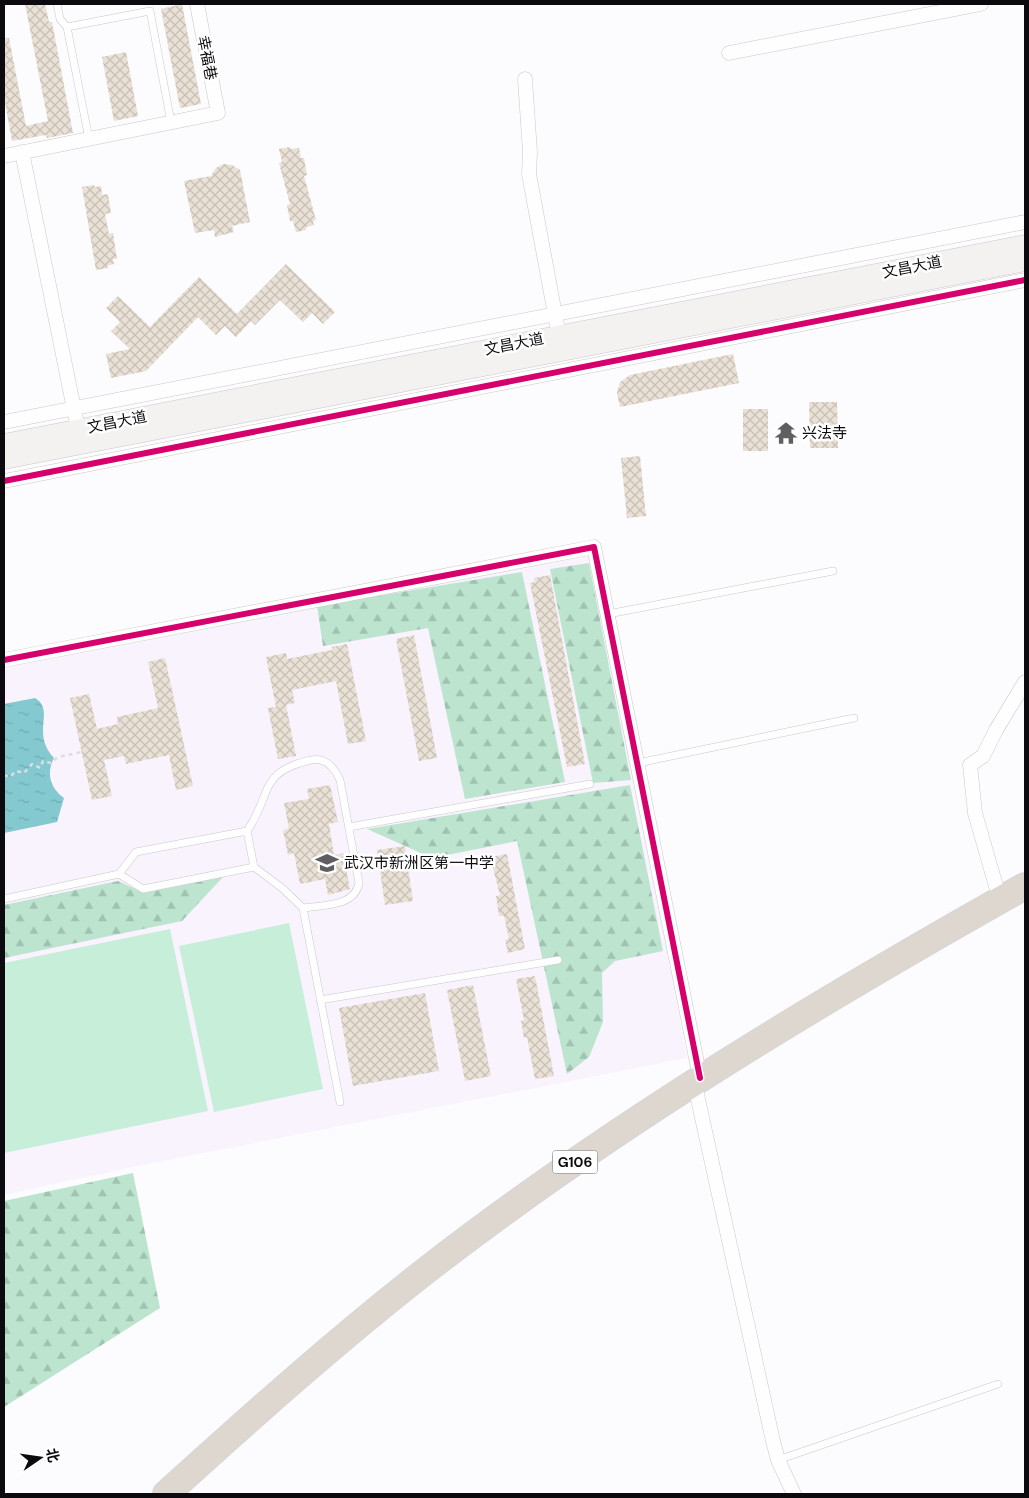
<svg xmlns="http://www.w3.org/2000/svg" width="1029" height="1498" font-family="'DM Sans','Noto Sans SC',sans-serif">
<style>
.built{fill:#f9f3fe}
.forest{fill:url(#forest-firs)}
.pitch{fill:#c6eed9}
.water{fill:url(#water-ripples)}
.building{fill:url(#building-cross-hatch)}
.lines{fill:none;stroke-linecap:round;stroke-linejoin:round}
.lane-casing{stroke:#c9c7ca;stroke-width:8}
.street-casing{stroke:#c9c7ca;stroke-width:15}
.secondary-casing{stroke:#c9c7ca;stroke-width:21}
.highway-casing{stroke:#d7d6d8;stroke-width:28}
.path{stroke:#dedede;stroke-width:2.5;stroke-dasharray:4 4;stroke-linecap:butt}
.lane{stroke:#fffeff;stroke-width:7}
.street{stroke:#fffeff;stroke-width:14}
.secondary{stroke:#f4f2f0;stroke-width:20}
.highway{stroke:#ddd7cf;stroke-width:26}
.cycleway-casing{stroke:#fff;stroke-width:9}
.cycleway{stroke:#d6006c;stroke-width:6}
.labels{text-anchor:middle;stroke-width:5;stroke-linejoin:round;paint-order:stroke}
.shield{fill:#fff;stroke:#565457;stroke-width:1}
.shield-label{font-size:14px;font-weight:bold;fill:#0d0a0f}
.street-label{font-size:15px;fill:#0d0a0f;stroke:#fff}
.poi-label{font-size:15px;fill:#0d0a0f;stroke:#fff;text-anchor:start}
</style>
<defs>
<pattern id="forest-firs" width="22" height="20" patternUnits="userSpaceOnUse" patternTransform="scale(1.25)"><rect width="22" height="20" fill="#bce4cf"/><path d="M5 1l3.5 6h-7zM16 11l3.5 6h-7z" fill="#a0c2b1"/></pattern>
<pattern id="water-ripples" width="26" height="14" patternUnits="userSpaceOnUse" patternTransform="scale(1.25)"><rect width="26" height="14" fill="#84c9d0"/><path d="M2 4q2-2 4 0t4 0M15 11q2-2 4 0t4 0" fill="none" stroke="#71abb1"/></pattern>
<pattern id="building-cross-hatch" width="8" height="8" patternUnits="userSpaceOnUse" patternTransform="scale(1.25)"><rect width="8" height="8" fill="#eae1d6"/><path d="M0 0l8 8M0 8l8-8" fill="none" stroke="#c8c0b6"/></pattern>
</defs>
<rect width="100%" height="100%" fill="#fcfbfd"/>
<path class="built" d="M592,552L687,1058L132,1167L4,1195V668Z"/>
<path class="forest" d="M589,563L631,780L593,783L550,569Z
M522,572L565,782L465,799L428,628L323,646L317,606Z
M630,785L663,951L615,961L602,973L603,1022L589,1057L567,1074L517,841L432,858L367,829Z
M223,877L182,921L4,958V905L118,881L144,893Z
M133,1173L160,1308L4,1407V1201Z"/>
<path class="pitch" d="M289,923L323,1089L214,1112L179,946Z
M170,929L208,1111L4,1153V963Z"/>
<path class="water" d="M35,698C56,711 30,732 54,758C46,773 50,788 64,798L57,822L4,833V704Z"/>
<path class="building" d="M25,4H45L49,22H52L73,133L47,138L46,135L12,141L4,96V38H9L26,126L48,121Z
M182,4L201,104L180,108L161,9Z
M126,52L138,116L114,121L102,57Z
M290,147V149L299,148L301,158H304L307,175L304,176L316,220L313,221L314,225L306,227V230L296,232L293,221H290L287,205L290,204L279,163L282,162L279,149Z
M223,164L232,165L240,170L250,222L232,226L234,232L215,237L214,230L195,233L184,181L211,176L216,168Z
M94,185L95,187L101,186L102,195L108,194L111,213L105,214L109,234L113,233L117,259H113L114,264L107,266L108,268L96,270L82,187Z
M286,264L335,312L323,324L312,313L303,322L280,300L255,325L251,321L236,337L225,326L216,335L198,317L146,371L111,378L106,354L130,349L111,331L120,322L106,308L118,296L150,327L199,277L237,314Z
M733,354L739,383L620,407L617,393L620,382L630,375Z
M809,402H837L838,448H810Z
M743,409H768V451H743Z
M640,456L646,516L627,518L621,458Z
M550,575L585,764L567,767L530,583L535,582L534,578Z
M414,635L437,758L419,761L396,639Z
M347,644L366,741L348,744L336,681L292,690L295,703L286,705L296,756L278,759L268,708L276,707L266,657L286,653L287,659L332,650V647Z
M165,658L193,786L176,790L169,755L126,764L124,756L104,760L112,796L92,800L70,698L89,694L97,729L118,724L117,717L158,708L148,662Z
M330,785L338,822L329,824L334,855L343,853L350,889L328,895L325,879L300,884L294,853L288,855L283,830L289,829L284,803L309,799L307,789Z
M405,846L413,901L385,905L377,850Z
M507,854L525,949L508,953L505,940L509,939L504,916H499L496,896L500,895L490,857Z
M535,976L554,1076L535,1079L527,1037L524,1038L521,1021L524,1020L516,979Z
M473,985L491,1076L465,1081L447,990Z
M425,993L439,1071L353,1086L339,1008Z"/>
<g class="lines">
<defs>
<path id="lane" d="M57,4L60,19L67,27
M89,139L67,27L150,11L171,122
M608,614L833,571
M638,763L854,718
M349,827L590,784
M247,831L254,867L143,889L119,874L136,852L247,831C273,793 258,772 311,760C325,757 334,767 340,780L359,883C355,907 322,905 303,908L282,888L254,867
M4,899L119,874
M303,908L340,1102
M320,1000L558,960
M778,1460L998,1384"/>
<path id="street" d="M729,53L981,4
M525,79L530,152L529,174L559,336
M22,152L78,429
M4,156L218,113L197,4
M4,422L1025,222
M4,481L1025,280
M4,660L594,547L700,1078
M1000,900L975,813L970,765L983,756L996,730L1025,682
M694,1081L773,1441L778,1460L794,1494"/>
<path id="secondary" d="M4,444L1025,245
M4,459L1025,261"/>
<path id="highway" d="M166,1494C251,1417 337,1340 428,1269C615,1124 819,1002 1025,886"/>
</defs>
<use href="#lane" class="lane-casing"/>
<use href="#street" class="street-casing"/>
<use href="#secondary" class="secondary-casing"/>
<use href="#highway" class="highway-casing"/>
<path class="path" d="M4,775L10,777L16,771L24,773L32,764L40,768L43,761L51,763L58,757L82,752"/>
<use href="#lane" class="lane"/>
<use href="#street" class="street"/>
<use href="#secondary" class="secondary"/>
<use href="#highway" class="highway"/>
<defs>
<path id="cycleway" d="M4,481L1025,280
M4,660L594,547L700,1078"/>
</defs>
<use href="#cycleway" class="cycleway-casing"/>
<use href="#cycleway" class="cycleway"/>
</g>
<defs>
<symbol id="temple-bare" viewBox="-9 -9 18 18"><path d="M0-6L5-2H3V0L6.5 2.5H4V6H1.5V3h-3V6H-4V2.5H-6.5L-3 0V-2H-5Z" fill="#615e62" stroke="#fff" stroke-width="2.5" paint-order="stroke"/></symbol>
<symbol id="school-bare" viewBox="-9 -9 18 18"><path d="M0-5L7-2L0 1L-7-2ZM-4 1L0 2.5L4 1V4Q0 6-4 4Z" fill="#615e62" stroke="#fff" stroke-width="2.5" paint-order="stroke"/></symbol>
</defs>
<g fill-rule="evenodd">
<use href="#temple-bare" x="770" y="417" width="32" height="32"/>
<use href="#school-bare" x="311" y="847" width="32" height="32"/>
</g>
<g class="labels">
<rect class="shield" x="552.5" y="1150.5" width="45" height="23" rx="4"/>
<g class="shield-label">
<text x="575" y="1167">G106</text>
</g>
<g class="street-label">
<text transform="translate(207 58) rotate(79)" y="5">幸福巷</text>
<text transform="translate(912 267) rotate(-11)" y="5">文昌大道</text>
<text transform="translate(514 344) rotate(-11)" y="5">文昌大道</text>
<text transform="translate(117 422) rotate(-11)" y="5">文昌大道</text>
</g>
<g class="poi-label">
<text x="802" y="438">兴法寺</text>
<text x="344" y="868">武汉市新洲区第一中学</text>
</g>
</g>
<rect width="1029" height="1498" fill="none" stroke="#0d0a0f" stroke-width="10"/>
<g transform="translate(40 1458) rotate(77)" stroke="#ffffff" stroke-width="4" paint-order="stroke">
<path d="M0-4L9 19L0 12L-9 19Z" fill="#0d0a0f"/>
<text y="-8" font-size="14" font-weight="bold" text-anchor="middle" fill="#0d0a0f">北</text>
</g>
</svg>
